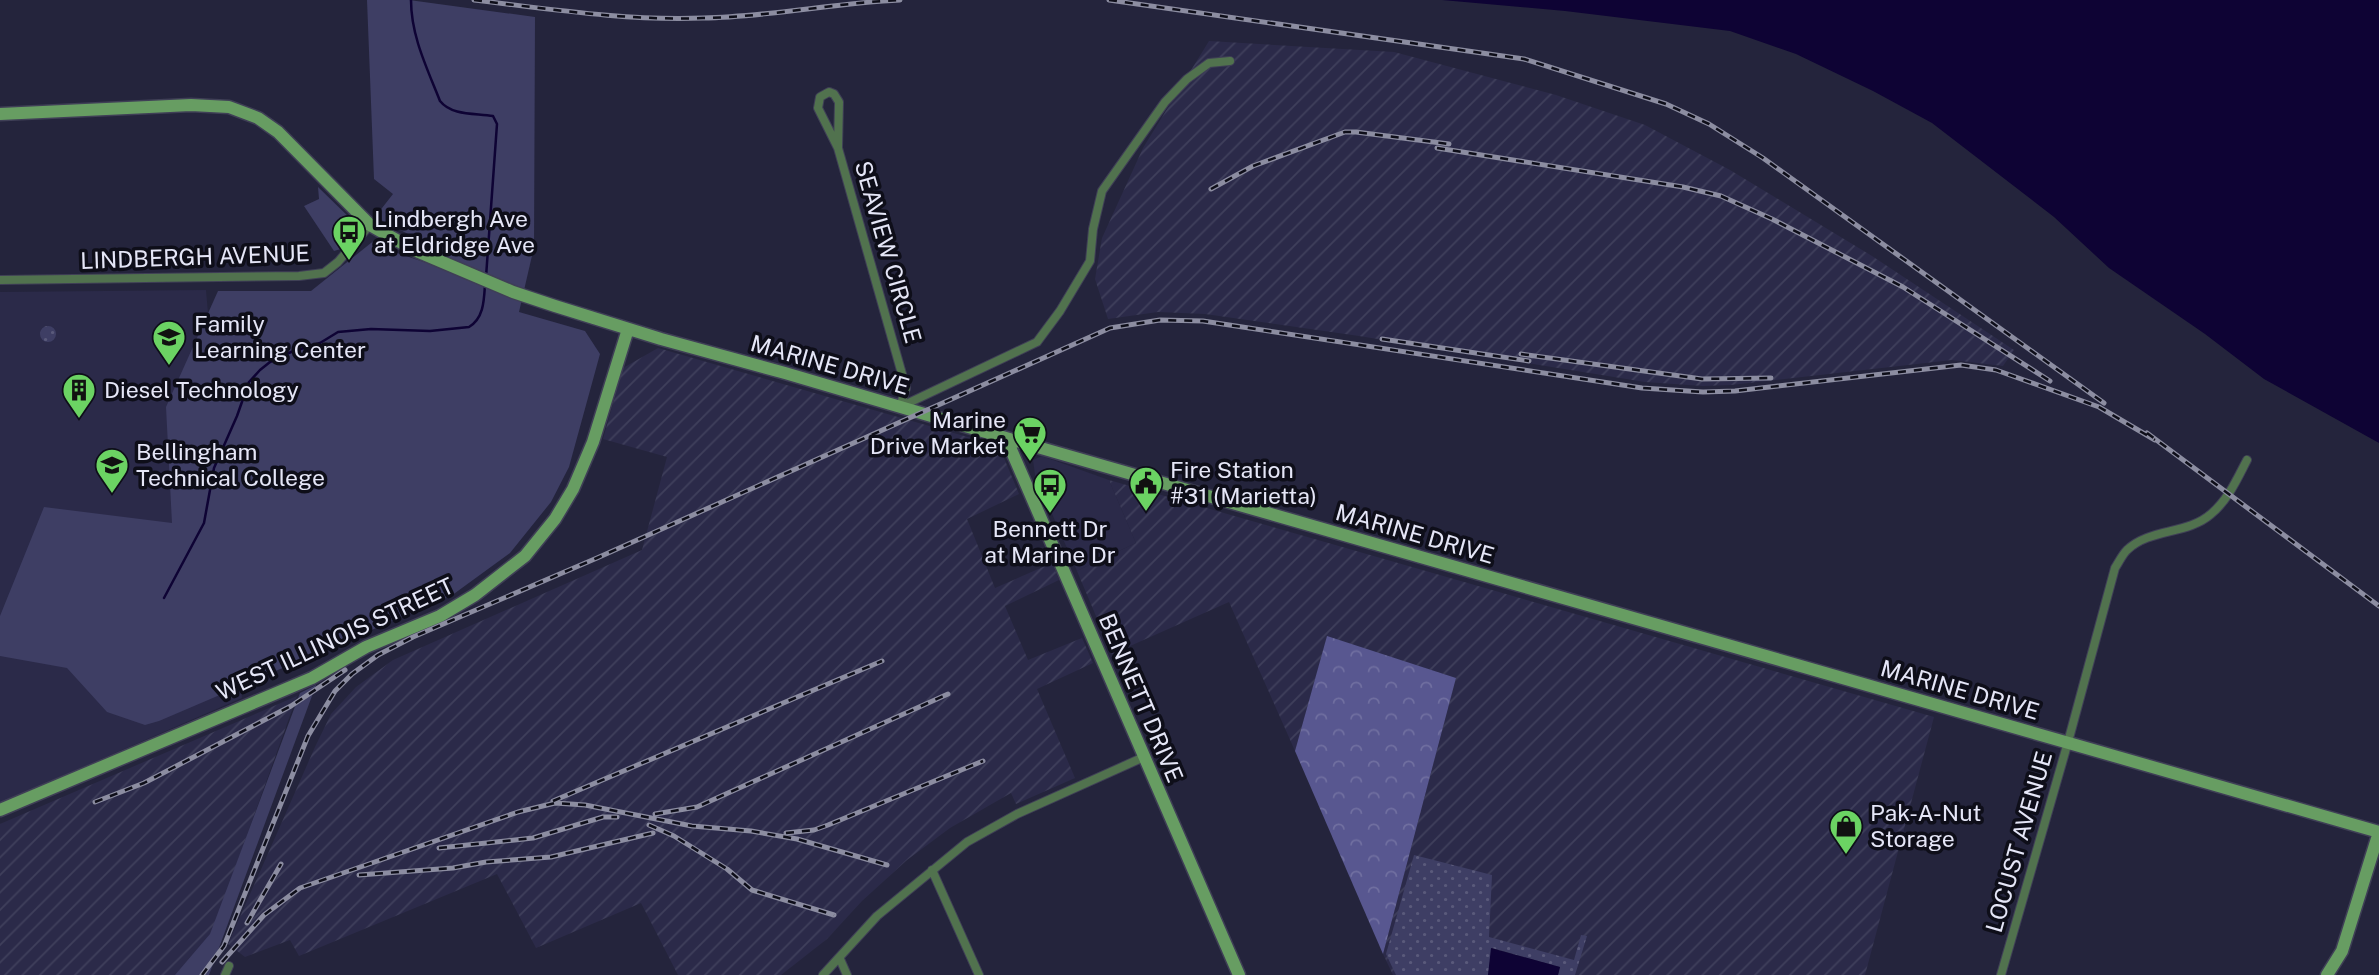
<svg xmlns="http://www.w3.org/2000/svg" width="2379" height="975" font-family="'Public Sans',sans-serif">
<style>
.built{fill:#2b2a49}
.industrial{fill:url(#industrial-furrows)}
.grass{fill:url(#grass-dots)}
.forest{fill:url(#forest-crowns)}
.green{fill:#3e3e64}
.water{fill:#0e0334}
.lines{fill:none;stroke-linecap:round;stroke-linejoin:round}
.stream{stroke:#0e0334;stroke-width:2.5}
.street-casing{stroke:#3f3f56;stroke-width:10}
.secondary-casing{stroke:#3f3f56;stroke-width:15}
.street{stroke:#51724e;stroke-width:8}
.secondary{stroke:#679d62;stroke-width:12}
.rail-casing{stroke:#8c8da1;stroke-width:5}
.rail{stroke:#0e0e19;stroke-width:2.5;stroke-dasharray:8;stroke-linecap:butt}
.labels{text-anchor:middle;stroke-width:7;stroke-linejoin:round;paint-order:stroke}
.poi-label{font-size:23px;fill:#e5e6f7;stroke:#0e0e19;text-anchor:start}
.street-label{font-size:23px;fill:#e5e6f7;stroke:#0e0e19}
</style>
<defs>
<pattern id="industrial-furrows" width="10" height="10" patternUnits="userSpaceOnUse" patternTransform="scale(1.75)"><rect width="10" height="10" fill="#2b2a49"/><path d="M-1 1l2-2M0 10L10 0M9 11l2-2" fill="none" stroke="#3f3f5b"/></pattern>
<pattern id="grass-dots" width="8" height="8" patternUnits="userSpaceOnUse" patternTransform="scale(1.75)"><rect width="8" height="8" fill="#3e3e64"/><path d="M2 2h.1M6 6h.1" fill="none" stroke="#5a5a7b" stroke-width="1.8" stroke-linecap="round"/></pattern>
<pattern id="forest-crowns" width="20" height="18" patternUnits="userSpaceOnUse" patternTransform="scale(1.75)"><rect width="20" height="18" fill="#585790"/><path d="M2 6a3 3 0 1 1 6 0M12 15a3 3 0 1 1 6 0" fill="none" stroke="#706fa0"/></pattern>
</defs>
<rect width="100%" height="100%" fill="#24243c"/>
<path class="built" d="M206,290L242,698L0,803V292Z
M1042,456L1109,480L1136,543L1077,571L1035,475L1033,460Z"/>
<path class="industrial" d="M1209,41L1394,52L1556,95L1645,125L1730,170L1872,256L2014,350L2003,366L1952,360L1731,385L1703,386L1645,382L1359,336L1205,314L1158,312L1108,319L1095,279L1102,238L1143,148Z
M658,348L999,446L1019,494L967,519L995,588L1052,563L1059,580L1005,606L1028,660L1082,638L1093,663L1037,689L1075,778L1016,804L1011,793L950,828L907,860L862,901L827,939L781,975H678L641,903L536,948L497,874L299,956L290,940L245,957L228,944L315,747L331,714L356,687L393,660L642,550L667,457L603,439L623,368Z
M1109,480L1934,717L1865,975H1393L1383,954L1456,678L1327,637L1295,751L1229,602L1112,654L1077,571L1136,543Z
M297,696L210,938L176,975H0V824Z"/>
<path class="grass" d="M40 334a8 8 0 1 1 16 0a8 8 0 1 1-16 0Z
M1414,855L1492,875L1489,937L1574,960L1581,935L1587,936L1575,975H1558L1560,967L1492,948L1488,975H1396L1386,954Z"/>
<path class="forest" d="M1327,636L1456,678L1383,954L1295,751Z"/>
<path class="green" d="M367,0H409L535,17L534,247L519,312L585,331L600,354L569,467L551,502L510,553L451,596L159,721L145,725L107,712L67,668L0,656V616L44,507L172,523L166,407L218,291H311L376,239L382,248L439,267L447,254L375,217L393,194L374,179Z
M318,187L356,224L341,249L334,251L304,206L319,199Z
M316,685L209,975H175L210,934L300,693Z"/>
<path class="water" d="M1442,0H2379V443L2264,379L2205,334L2109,268L2054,217L1932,123L1873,91L1796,54L1730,31L1565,11Z
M1491,948L1560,967L1558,975H1488Z"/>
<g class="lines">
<path class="stream" d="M411,0C411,36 427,68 440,101C452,116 475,113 493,116L497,124L486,277
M164,598L204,523L214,468L237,416L249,382L260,370L270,362L291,352L320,343L338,332L371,329L430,331L469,327C484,318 484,300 485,284"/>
<defs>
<path id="street" d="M838,148L818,108L820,97L829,92L834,94L839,102L838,148L906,388L900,407
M0,280L299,276L324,273L338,262L370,225
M900,407L1037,342L1060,311L1090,261L1093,229L1102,191L1165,102L1187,79L1209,63L1230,61
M932,870L979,975
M840,959L847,975
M225,975L229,966
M823,975L877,916L967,842L1017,814L1144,757
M2001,975L2068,742L2115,568C2119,562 2122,555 2127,550C2150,528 2187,535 2211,514C2228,500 2237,479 2247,460"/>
<path id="secondary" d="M0,114L191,105L229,107L258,118L278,132L370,225L414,250L513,292L555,306L661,339L785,373L1006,438L2379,832L2342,951L2327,975
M1006,438L1239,975
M0,810L312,678L366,647L440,616L475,595L525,556L555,519L573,489L593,442L628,329"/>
</defs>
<use href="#street" class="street-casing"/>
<use href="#secondary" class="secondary-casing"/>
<use href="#street" class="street"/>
<use href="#secondary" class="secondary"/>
<defs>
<path id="rail" d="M474,0C550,9 626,21 703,18C769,17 834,3 900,0
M1109,0L1524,59L1666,104L1709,124L1763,158L2104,403
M1437,148L1683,187L1721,196L1772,219L1903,287L2050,381
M1211,189L1253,166L1345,132H1356L1449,144
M1382,339L1529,361
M1521,354L1702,379L1771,378
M2147,433L2379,606
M553,801L882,661
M95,802L144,783L291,706L345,670
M655,814L697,807L948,694
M649,825L674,836L727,869L752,890L834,915
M786,833L814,830L828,825L983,761
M439,848L533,838L603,817H617
M359,875L453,868L486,862L551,857L653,833
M247,923L281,864
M222,962L264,915L300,888L518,812L555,803L585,805L692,826L751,831L797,839L887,865
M202,975L224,946L308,736L335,691L352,674L378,655L413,637L597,558L1110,328L1160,320L1203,321L1642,388L1703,392L1735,391L1961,365L1996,370L2099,407L2155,440"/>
</defs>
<use href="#rail" class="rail-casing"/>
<use href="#rail" class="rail"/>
</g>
<defs>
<symbol id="bus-pin" viewBox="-11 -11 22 30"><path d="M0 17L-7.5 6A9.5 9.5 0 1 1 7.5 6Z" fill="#6bd363" stroke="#0e0e19"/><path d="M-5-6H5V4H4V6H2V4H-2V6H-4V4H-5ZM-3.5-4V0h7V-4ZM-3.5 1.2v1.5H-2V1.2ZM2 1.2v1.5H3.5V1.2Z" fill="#111"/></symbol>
<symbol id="university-pin" viewBox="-11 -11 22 30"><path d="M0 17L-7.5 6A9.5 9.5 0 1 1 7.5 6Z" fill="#6bd363" stroke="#0e0e19"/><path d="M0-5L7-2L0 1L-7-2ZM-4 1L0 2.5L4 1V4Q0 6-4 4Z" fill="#111"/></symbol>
<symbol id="building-pin" viewBox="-11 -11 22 30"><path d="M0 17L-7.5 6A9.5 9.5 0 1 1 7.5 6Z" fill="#6bd363" stroke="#0e0e19"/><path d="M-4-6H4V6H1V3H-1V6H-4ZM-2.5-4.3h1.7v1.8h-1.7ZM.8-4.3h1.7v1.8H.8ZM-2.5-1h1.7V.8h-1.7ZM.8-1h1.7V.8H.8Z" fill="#111"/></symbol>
<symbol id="supermarket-pin" viewBox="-11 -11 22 30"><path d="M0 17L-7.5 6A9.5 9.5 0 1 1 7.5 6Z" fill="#6bd363" stroke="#0e0e19"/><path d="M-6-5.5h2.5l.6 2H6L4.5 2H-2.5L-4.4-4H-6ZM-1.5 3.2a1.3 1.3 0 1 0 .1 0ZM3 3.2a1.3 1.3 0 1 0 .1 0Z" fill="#111"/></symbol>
<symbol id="civic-pin" viewBox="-11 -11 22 30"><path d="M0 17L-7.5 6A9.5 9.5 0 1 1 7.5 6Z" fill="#6bd363" stroke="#0e0e19"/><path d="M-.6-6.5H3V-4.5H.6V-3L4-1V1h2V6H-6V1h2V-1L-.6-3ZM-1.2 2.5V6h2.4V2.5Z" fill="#111"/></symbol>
<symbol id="shop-pin" viewBox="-11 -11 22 30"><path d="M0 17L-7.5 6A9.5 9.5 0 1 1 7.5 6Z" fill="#6bd363" stroke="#0e0e19"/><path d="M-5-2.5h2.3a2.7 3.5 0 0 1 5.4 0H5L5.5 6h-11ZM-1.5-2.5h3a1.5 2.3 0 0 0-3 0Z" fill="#111"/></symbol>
</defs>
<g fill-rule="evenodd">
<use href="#bus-pin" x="330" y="213" width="38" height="52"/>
<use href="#university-pin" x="150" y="318" width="38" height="52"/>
<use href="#building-pin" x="60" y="371" width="38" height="52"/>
<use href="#supermarket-pin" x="1011" y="414" width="38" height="52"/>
<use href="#university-pin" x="93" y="446" width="38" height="52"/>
<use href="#civic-pin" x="1127" y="464" width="38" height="52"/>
<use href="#bus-pin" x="1031" y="466" width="38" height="52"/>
<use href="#shop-pin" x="1827" y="807" width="38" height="52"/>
</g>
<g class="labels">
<g class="poi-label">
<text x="374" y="227">Lindbergh Ave<tspan x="374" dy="26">at Eldridge Ave</tspan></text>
<text x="194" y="332">Family<tspan x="194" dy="26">Learning Center</tspan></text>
<text x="104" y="398">Diesel Technology</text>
<text x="1006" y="428" text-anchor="end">Marine<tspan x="1006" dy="26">Drive Market</tspan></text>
<text x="136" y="460">Bellingham<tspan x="136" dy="26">Technical College</tspan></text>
<text x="1170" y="478">Fire Station<tspan x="1170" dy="26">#31 (Marietta)</tspan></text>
<text x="1050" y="537" text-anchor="middle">Bennett Dr<tspan x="1050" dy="26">at Marine Dr</tspan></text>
<text x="1870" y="821">Pak-A-Nut<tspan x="1870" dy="26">Storage</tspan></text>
</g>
<g class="street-label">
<text transform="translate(888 252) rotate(74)" y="8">SEAVIEW CIRCLE</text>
<text transform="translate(195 257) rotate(-2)" y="8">LINDBERGH AVENUE</text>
<text transform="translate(830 365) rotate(16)" y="8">MARINE DRIVE</text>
<text transform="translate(1415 534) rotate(16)" y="8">MARINE DRIVE</text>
<text transform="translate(335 639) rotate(-25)" y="8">WEST ILLINOIS STREET</text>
<text transform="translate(1960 690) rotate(16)" y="8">MARINE DRIVE</text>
<text transform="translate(1141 698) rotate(67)" y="8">BENNETT DRIVE</text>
<text transform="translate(2019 842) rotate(-74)" y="8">LOCUST AVENUE</text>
</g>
</g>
</svg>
